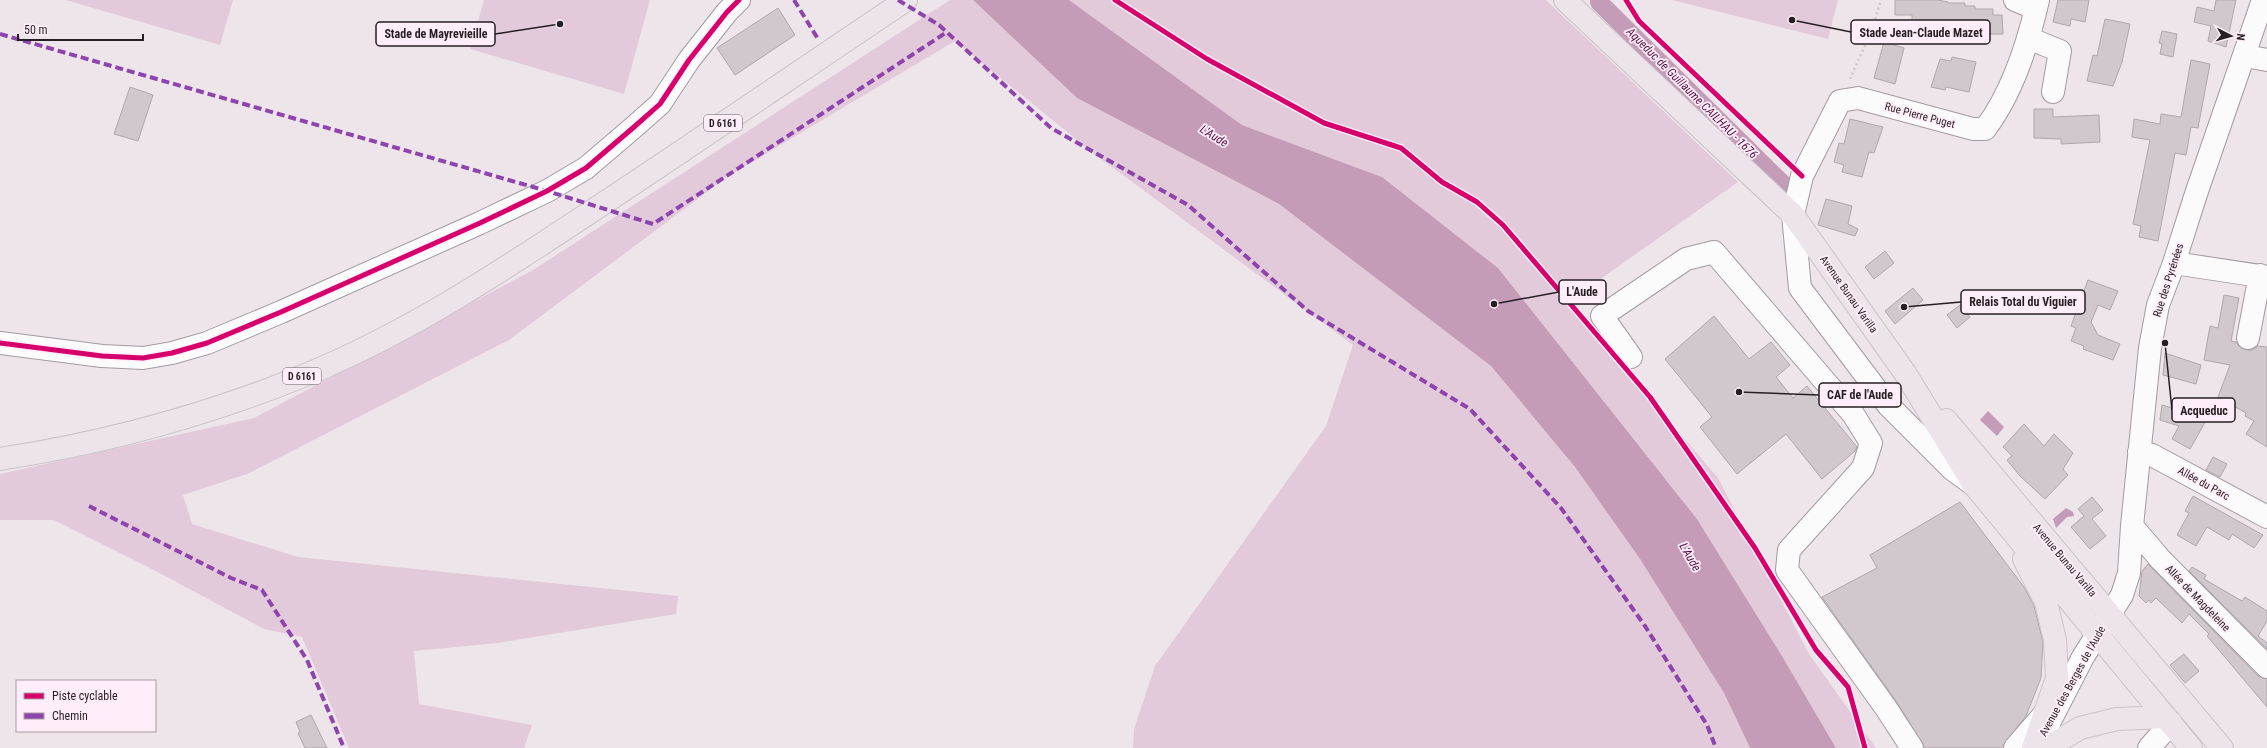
<svg xmlns="http://www.w3.org/2000/svg" width="2267" height="748" font-family="'Roboto Condensed',sans-serif">
<style>
.green{fill:#e2cada}
.water{fill:#c59cb8}
.lines{fill:none;stroke-linecap:round;stroke-linejoin:round}
.canal{stroke:#c59cb8;stroke-width:18}
.building{fill:#d0c8cd;stroke:#aea7ac}
.minor-casing{stroke:#a29ba0;stroke-width:24}
.major-casing{stroke:#c9c4c8;stroke-width:24}
.path{stroke:#cbc8ca;stroke-width:2.5;stroke-dasharray:2 3;stroke-linecap:butt}
.minor{stroke:#fcfbfc;stroke-width:22}
.major{stroke:#ede3ea;stroke-width:22}
.quiet{stroke:#8e44ad;stroke-width:4;stroke-dasharray:8 4;stroke-linecap:butt}
.cycleway-casing{stroke:#ffeef9;stroke-width:8}
.cycleway{stroke:#d6006c;stroke-width:5}
.labels{text-anchor:middle;stroke-width:3.5;stroke-linejoin:round;paint-order:stroke}
.shield{fill:#ffeef9;stroke:#665d63;stroke-width:1}
.shield-label{font-size:10px;font-weight:bold;fill:#251f23}
.street-label{font-size:11px;fill:#251f23;stroke:#ffeef9}
.water-label{font-size:12px;font-style:italic;fill:#521043;stroke:#ffeef9}
.leader{fill:none;stroke:#251f23;stroke-width:1.5}
.callout-dot{fill:#251f23;stroke:#ffeef9;stroke-width:1.5}
.callout{fill:#ffeef9;stroke:#251f23;stroke-width:1.5}
.callout-label{font-size:12px;text-anchor:middle;font-weight:bold;fill:#251f23}
</style>
<rect width="100%" height="100%" fill="#eee5eb"/>
<path class="green" d="M66,0H233L220,45Z
M484,0H650L624,94L470,49Z
M950,0H973L1077,98L1279,204L1491,366L1575,467L1640,559L1724,693L1750,748H1133L1134,729L1155,666L1326,426L1353,345L1093,153L955,41L727,177L509,340L247,474L183,495L192,524L298,557L678,596L676,614L498,643L414,651L419,704L532,725L524,748H349L302,637L264,629L152,569L54,520H0V474L254,418L533,270Z
M1069,0H1546L1738,182L1568,302L1718,478L1809,654L1876,748H1836L1782,656L1697,519L1498,268L1382,177L1242,125Z
M1672,0H1838L1828,39Z"/>
<path class="water" d="M973,0H1069L1242,125L1382,177L1498,268L1697,519L1782,656L1836,748H1750L1724,693L1640,559L1575,467L1491,366L1279,204L1077,98Z
M1988,411L2004,427L1997,436L1980,420Z
M2066,508L2073,512L2074,516L2067,517L2056,528L2053,519Z"/>
<g class="lines">
<path class="canal" d="M1599,2L1784,185"/>
</g>
<path class="building" d="M1895,0H1938L1948,2V3H1965V6H1975V9H1993V15H2002L2003,34H1976V28H1949V25H1939V20L1912,21V15H1895Z
M2058,0H2089L2085,22L2071,19L2070,26L2053,22Z
M2216,0H2236L2226,47L2208,41L2211,26L2194,22L2197,7L2214,11Z
M778,8L795,35L735,75L717,48Z
M2105,19L2130,24L2122,62L2113,86L2087,81L2093,55L2097,56Z
M2162,31L2177,34L2173,57L2160,54L2162,44L2159,43Z
M1884,42L1904,48L1895,84L1874,78Z
M1952,57L1976,62L1969,92L1946,87L1945,90L1931,87L1940,59L1951,61Z
M2191,60L2210,64L2198,128L2191,127L2186,155L2175,153L2158,241L2139,237L2141,226L2133,224L2150,140L2132,137L2134,119L2160,124L2161,114L2181,117Z
M130,87L153,95L138,141L114,134Z
M2034,109H2053V117L2099,115L2100,142L2061,144V139L2034,138Z
M1850,119L1883,127L1874,153L1869,152L1862,177L1842,172L1844,165L1834,162L1839,143L1844,144Z
M1826,199L1852,206L1848,224L1858,229L1855,236L1818,225Z
M1885,251L1894,263L1874,279L1865,267Z
M2088,280L2118,291L2110,310L2098,305L2091,322L2098,335L2120,344L2113,360L2083,349L2084,346L2071,341L2076,328L2071,326Z
M1913,288L1923,300L1895,324L1885,311Z
M2224,295L2239,298L2231,341L2236,342L2240,347L2246,350H2252L2258,346L2267,347V447L2246,434L2254,421L2245,416L2246,413L2218,397L2230,365L2204,360L2210,326L2218,328Z
M1960,305L1970,317L1957,328L1947,315Z
M1714,316L1749,359L1771,342L1790,365L1776,377L1793,398L1807,386L1857,447L1855,451L1822,479L1786,434L1737,474L1700,427L1712,417L1665,359Z
M2165,353L2201,365L2196,384L2163,375Z
M2194,400L2212,410L2190,449L2172,439L2179,426L2160,420L2162,405L2187,412Z
M2024,424L2044,446L2054,434L2073,453L2063,469L2068,475L2045,499L2020,476L2007,460L2012,456L2003,447Z
M2213,457L2227,464L2220,477L2206,470Z
M2193,496L2263,535L2254,548L2232,534L2229,540L2207,527L2196,546L2177,535L2189,513L2185,511Z
M2092,497L2103,510L2092,519L2106,536L2090,549L2071,527L2084,516L2078,509Z
M1960,502L2024,587L2034,606L2043,642L2041,678L2026,716L2001,748H1925L1896,701L1822,597L1877,568L1870,555Z
M2148,564L2258,676L2267,679V707L2207,636L2209,634L2189,614L2182,623L2156,598L2151,603L2149,600L2146,603L2139,596L2142,571Z
M2192,567L2206,575L2204,579L2242,601L2245,597L2267,611V621L2258,636L2267,643V649L2189,571Z
M2184,654L2199,671L2185,683L2170,665Z
M311,715L327,748H305L298,733L300,732L296,722Z"/>
<g class="lines">
<defs>
<path id="minor" d="M2015,0L2036,9
M2028,38L2060,51L2053,92
M2245,56L2267,60
M2174,263L2267,277
M2248,338L2260,275
M0,343L102,356L143,358L172,353L207,343L281,312L480,223L547,191L586,168L634,127L660,104L689,60L727,12L739,0
M1631,357L1602,316L1686,259L1714,252L1853,414L1871,443L1863,468L1789,550L1787,570L1886,708L1912,748
M2139,452L2152,455L2267,517
M1974,485L1952,469L1888,405L1800,288L1793,215L1802,176L1840,101L1858,98L1973,129H1985C2013,92 2028,44 2038,0
M2132,526L2161,560L2267,667
M2049,723L2083,657L2122,595L2129,573L2132,526L2150,348L2158,305L2174,263L2196,194L2263,0
M2015,748L2045,713
M2149,748L2171,723"/>
<path id="major" d="M1565,0L1793,215L1905,373L1974,485L2191,748
M1946,420L2222,748
M0,459C104,443 205,416 303,376C409,333 503,270 598,207C701,139 803,69 906,0
M2024,559L2046,602L2055,640L2057,678L2033,748
M2047,748L2080,728L2117,719L2166,717"/>
</defs>
<use href="#minor" class="minor-casing"/>
<use href="#major" class="major-casing"/>
<path class="path" d="M1626,0L1639,21L1787,162
M1850,79L1872,30L1881,0"/>
<use href="#minor" class="minor"/>
<use href="#major" class="major"/>
<path class="quiet" d="M794,0L818,39
M898,0L939,25L1051,128L1188,205L1308,311L1470,409L1561,508L1645,626L1707,725L1716,748
M0,34L547,191L653,224L947,32
M89,506L231,578L262,590L307,660L344,748"/>
<defs>
<path id="cycleway" d="M1115,0L1207,59L1324,123L1401,148L1442,182L1477,202L1503,225L1650,397L1755,548L1816,650L1848,687L1865,748
M1626,0L1639,21L1802,176
M0,343L102,356L143,358L172,353L207,343L281,312L480,223L547,191L586,168L634,127L660,104L689,60L727,12L739,0"/>
</defs>
<use href="#cycleway" class="cycleway-casing"/>
<use href="#cycleway" class="cycleway"/>
</g>
<g class="labels">
<g class="shield">
<rect x="704" y="115" width="38" height="16" rx="3"/>
<rect x="283" y="368" width="38" height="16" rx="3"/>
</g>
<g class="shield-label">
<text x="723" y="127">D 6161</text>
<text x="302" y="380">D 6161</text>
</g>
<g class="street-label">
<text transform="translate(1920 115) rotate(15)" y="4">Rue Pierre Puget</text>
<text transform="translate(2168 280) rotate(-72)" y="4">Rue des Pyrénées</text>
<text transform="translate(1849 294) rotate(55)" y="4">Avenue Bunau Varilla</text>
<text transform="translate(2204 483) rotate(29)" y="4">Allée du Parc</text>
<text transform="translate(2065 560) rotate(50)" y="4">Avenue Bunau Varilla</text>
<text transform="translate(2198 598) rotate(46)" y="4">Allée de Magdeleine</text>
<text transform="translate(2072 681) rotate(-61)" y="4">Avenue des Berges de l'Aude</text>
</g>
<g class="water-label">
<text transform="translate(1692 93) rotate(45)" y="4">Aqueduc de Guillaume CAILHAU - 1676</text>
<text transform="translate(1214 136) rotate(32)" y="4">L'Aude</text>
<text transform="translate(1690 557) rotate(60)" y="4">L'Aude</text>
</g>
</g>
<path class="leader" d="M1792 20L1851 32M560 24L495 34M1494 304L1559 292M1904 307L1961 302M1739 392L1819 395M2165 343L2172 410"/>
<g class="callout-dot">
<circle cx="1792" cy="20" r="4"/>
<circle cx="560" cy="24" r="4"/>
<circle cx="1494" cy="304" r="4"/>
<circle cx="1904" cy="307" r="4"/>
<circle cx="1739" cy="392" r="4"/>
<circle cx="2165" cy="343" r="4"/>
</g>
<g class="callout">
<rect x="1851" y="20" width="139" height="24" rx="4"/>
<rect x="376" y="22" width="119" height="24" rx="4"/>
<rect x="1559" y="280" width="47" height="24" rx="4"/>
<rect x="1961" y="290" width="124" height="24" rx="4"/>
<rect x="1819" y="383" width="82" height="24" rx="4"/>
<rect x="2172" y="398" width="63" height="24" rx="4"/>
</g>
<g class="callout-label">
<text x="1921" y="37">Stade Jean-Claude Mazet</text>
<text x="436" y="38">Stade de Mayrevieille</text>
<text x="1582" y="296">L'Aude</text>
<text x="2023" y="306">Relais Total du Viguier</text>
<text x="1860" y="399">CAF de l'Aude</text>
<text x="2204" y="415">Acqueduc</text>
</g>
<rect x="16" y="680" width="140" height="52" fill="#ffeef9" stroke="#a89ba3"/>
<rect x="24" y="693" width="20" height="6" fill="#d6006c" stroke="#a89ba3"/>
<text x="52" y="700" font-size="12" fill="#251f23">Piste cyclable</text>
<rect x="24" y="713" width="20" height="6" fill="#8e44ad" stroke="#a89ba3"/>
<text x="52" y="720" font-size="12" fill="#251f23">Chemin</text>
<g transform="translate(2231 36) rotate(96)" stroke="#ffeef9" stroke-width="3" paint-order="stroke">
<path d="M0-3L7 15L0 10L-7 15Z" fill="#251f23"/>
<text y="-6" font-size="11" font-weight="bold" text-anchor="middle" fill="#251f23">N</text>
</g>
<path d="M18 34v6h125v-6" fill="none" stroke="#251f23" stroke-width="2"/>
<text x="24" y="34" font-size="12" fill="#251f23" stroke="#ffeef9" stroke-width="3" paint-order="stroke">50 m</text>
</svg>
